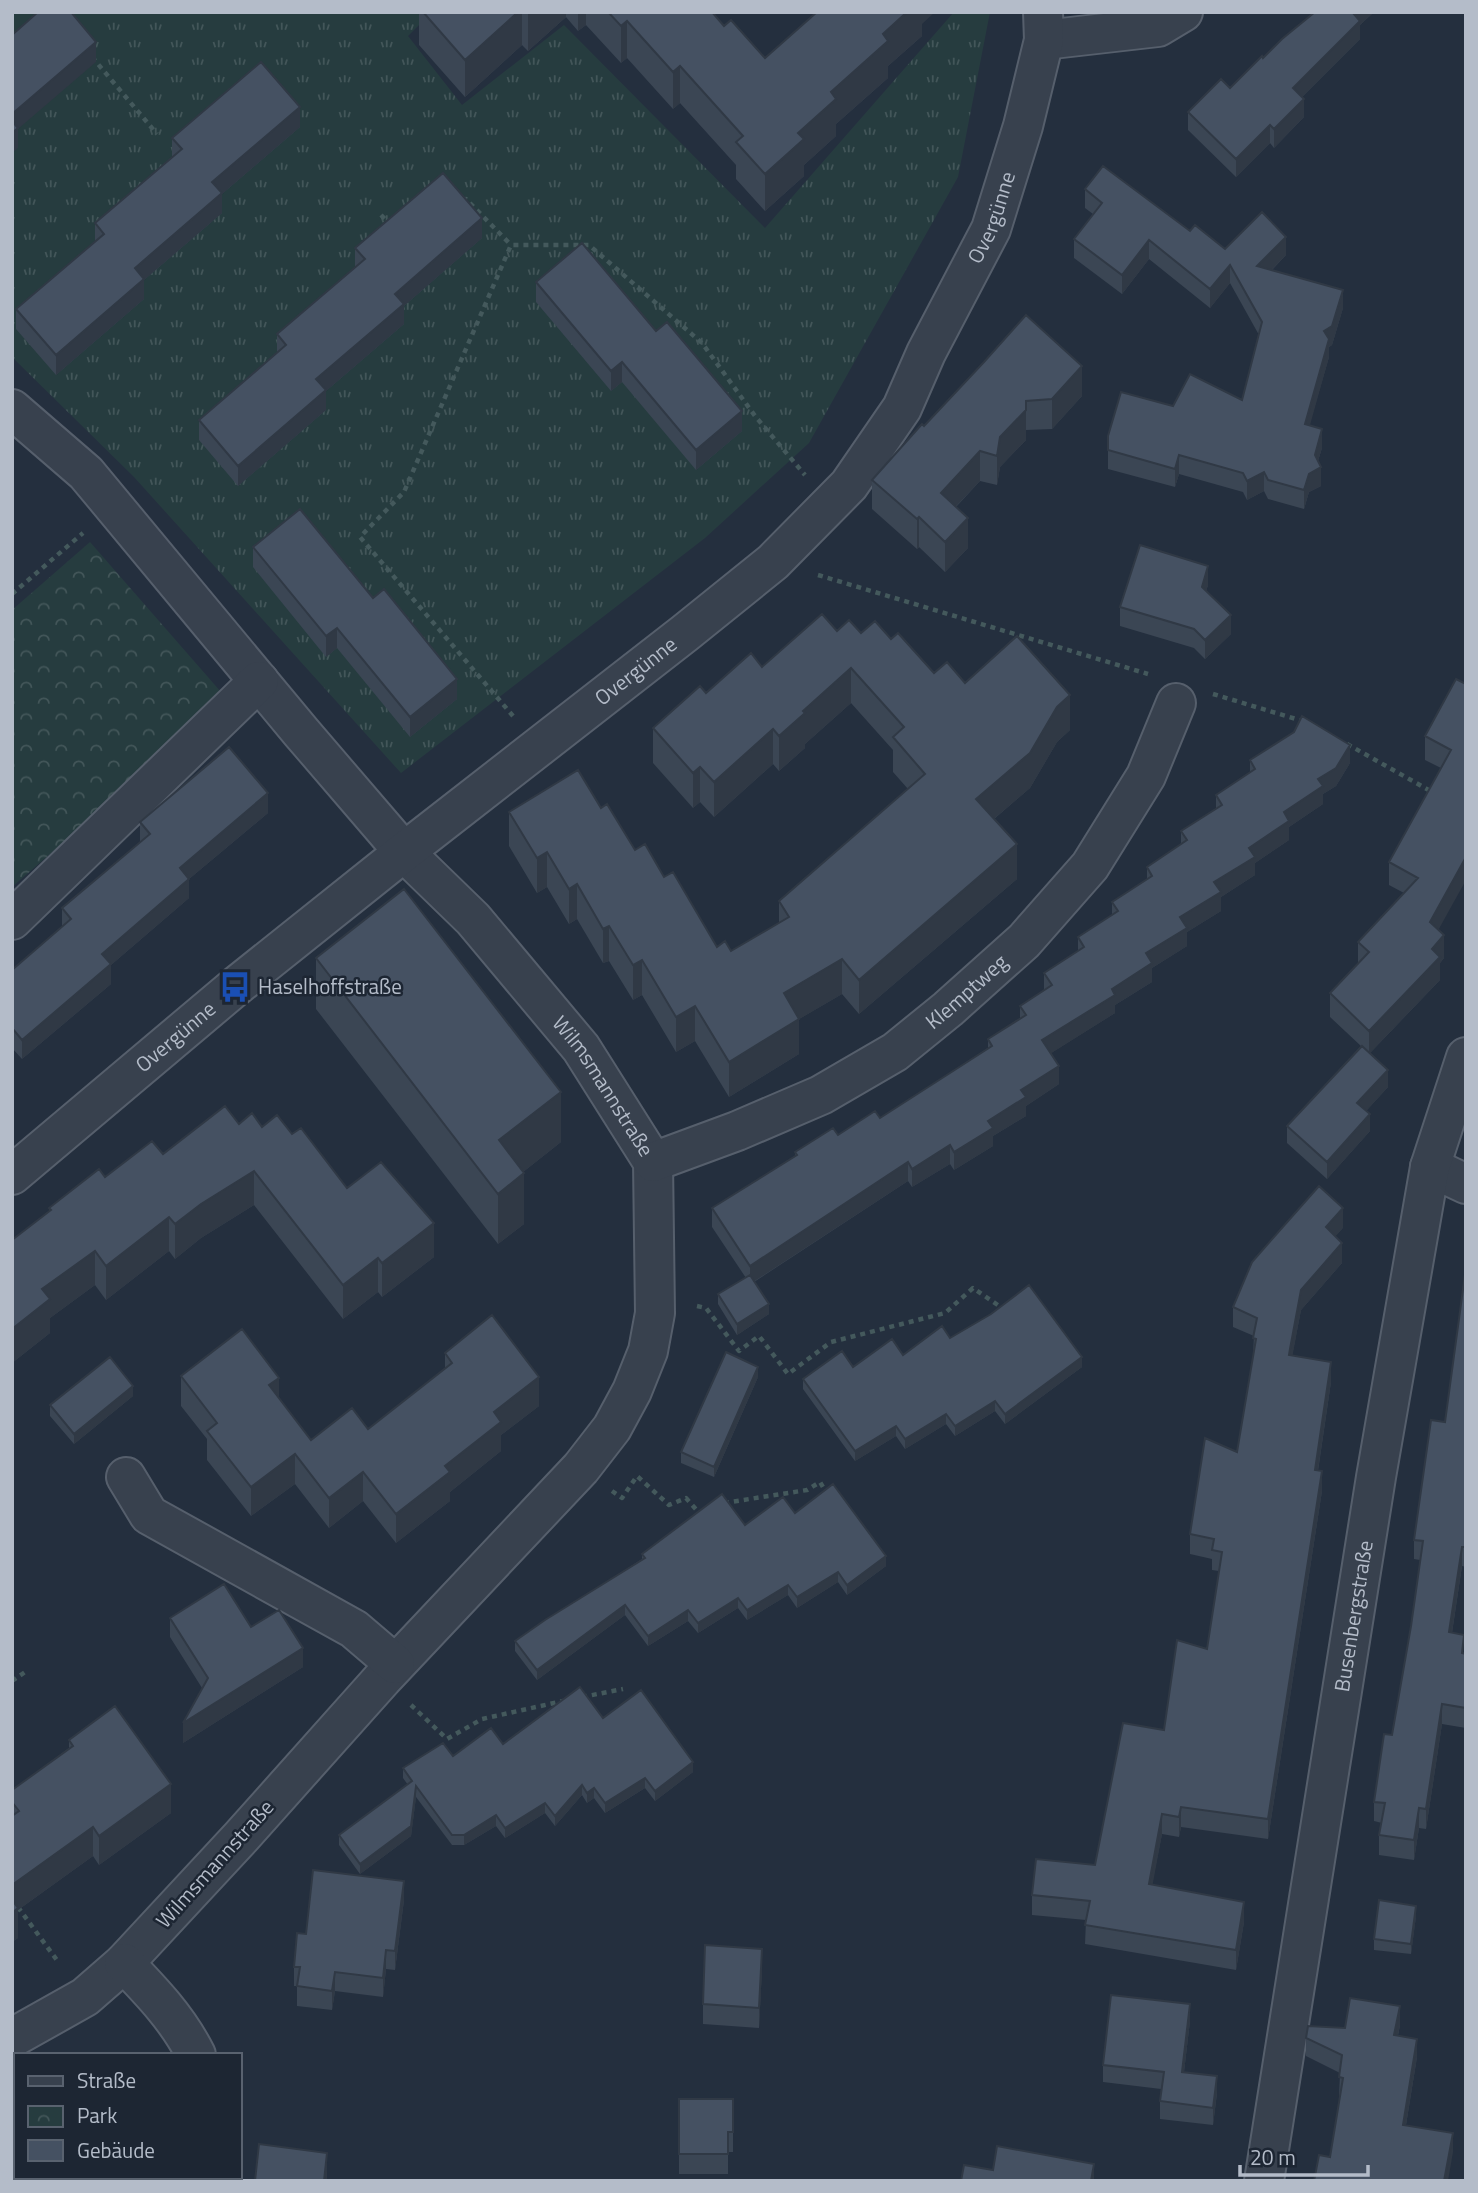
<svg xmlns="http://www.w3.org/2000/svg" width="1478" height="2193" font-family="'Titillium Web',sans-serif">
<style>
.grass{fill:url(#grass-tufts)}
.park{fill:url(#park-crowns)}
.lines{fill:none;stroke-linecap:round;stroke-linejoin:round}
.minor-casing{stroke:#565f6c;stroke-width:42}
.path{stroke:#44595c;stroke-width:4.5;stroke-dasharray:5 5;stroke-linecap:butt}
.minor{stroke:#38414e;stroke-width:38}
.wall{fill:#3b4654}
.shaded-wall{fill:#303945}
.building{fill:#455162;stroke:#303945;stroke-width:2}
.labels{text-anchor:middle;stroke-width:5;stroke-linejoin:round;paint-order:stroke}
.street-label{font-size:21px;fill:#b4bcc9;stroke:#1d2633}
.poi-label{font-size:21px;fill:#b4bcc9;stroke:#1d2633;text-anchor:start}
</style>
<defs>
<pattern id="grass-tufts" width="24" height="20" patternUnits="userSpaceOnUse" patternTransform="scale(1.75)"><rect width="24" height="20" fill="#263c3f"/><path d="M3 7l-1-3M5 7V3M7 7l1-3M15 17l-1-3M17 17v-4M19 17l1-3" fill="none" stroke="#435659"/></pattern>
<pattern id="park-crowns" width="20" height="18" patternUnits="userSpaceOnUse" patternTransform="scale(1.75)"><rect width="20" height="18" fill="#263c3f"/><path d="M2 6a3 3 0 1 1 6 0M12 15a3 3 0 1 1 6 0" fill="none" stroke="#435659"/></pattern>
</defs>
<rect width="100%" height="100%" fill="#242f3e"/>
<path class="grass" d="M12,12H432L408,36L462,105L564,25L765,228L954,12H990L958,177L809,443L705,538L401,773L134,477L12,357Z"/>
<path class="park" d="M90,542L228,700L12,887V610Z"/>
<g class="lines">
<defs>
<g id="minor">
<path d="M1044,40L1158,27L1183,12"/>
<path id="s1" d="M12,409L86,473L301,732L404,852L473,919L581,1048L653,1162L655,1313L648,1351L632,1391L612,1428L581,1468L383,1678L241,1837L124,1963L85,1997L12,2038"/>
<path d="M12,920L259,681"/>
<path id="s2" d="M653,1162L737,1131L821,1095L895,1052L948,1009L1024,941L1090,866L1146,776L1176,703"/>
<path d="M1430,1167L1466,1184"/>
<path id="s3" d="M12,1175L235,987L404,852L685,633L773,562L849,485L902,408L926,353L991,229L1023,126L1044,40L1043,12"/>
<path d="M126,1477L149,1515L354,1629L395,1664"/>
<path d="M124,1963C152,1992 178,2019 196,2055"/>
<path d="M195,2181L196,2177"/>
<path id="s4" d="M1264,2181L1376,1477L1430,1167L1466,1057"/>
</g>
</defs>
<use href="#minor" class="minor-casing"/>
<path class="path" d="M92,57L157,134
M462,201L466,199L511,245
M381,215L391,225
M818,575L1148,674
M12,594L83,533
M1213,694L1306,722
M513,716L360,537L404,492L511,245H589L702,343L755,416L805,475
M1347,744L1434,793
M697,1306L706,1308L739,1351L759,1336L788,1374L831,1342L945,1313L973,1288L1005,1310
M612,1491L622,1498L637,1476L669,1505L686,1498L702,1516
M724,1503L807,1490L820,1482L827,1494
M12,1681L28,1670
M582,1697L623,1689
M411,1705L447,1739L482,1719L563,1701
M12,1899L59,1963"/>
<use href="#minor" class="minor"/>
</g>
<path class="wall" d="M419,12H712L724,26L765,58L922,24V36L888,66V78L836,124V136L804,165V176L765,211L736,179V165L680,103L673,109L627,58L621,63L586,25L578,31L566,17L528,51L522,45L465,97L419,45Z
M1315,12H1374L1360,25V39L1302,97L1304,117L1274,148L1270,143L1236,177L1188,130V112L1230,88Z
M300,127L222,194V213L144,280V299L56,375L16,329V309L95,242V223L172,157V138Z
M1085,189L1190,231L1225,249L1286,255L1272,270L1343,308L1332,345L1329,347V357L1309,426L1322,448L1318,461L1321,486L1309,492L1304,509L1268,499L1264,491L1247,500L1243,492L1179,474L1175,487L1108,469V436L1173,406L1242,400L1259,335L1230,283L1210,308L1149,259L1122,294L1074,258V239L1093,214L1085,208Z
M482,238L404,306V324L326,391V410L238,486L199,440V420L277,353V334L355,267V248Z
M536,282L656,331L742,431L696,470L622,382L611,391L536,302Z
M984,362L1082,396L1052,429L1026,430V440L1000,467L997,485L980,481L956,507L968,548L945,572L919,547L917,549L872,509V480Z
M253,547L373,598L457,699L410,737L337,648L326,657L253,567Z
M1208,585L1206,591L1231,634L1205,659L1194,648L1120,626V607Z
M837,631L861,633L891,639L934,673L965,683L1070,730L1057,742L1030,788L994,819L1017,879L859,1014L842,994L799,1019V1054L729,1097L695,1041L676,1052L642,995L633,1000L609,961L603,963L577,919L569,924L547,887L537,893L509,846V812L601,808L635,850L664,877L717,947L731,951L779,923V901L908,789L893,772V750L851,703L805,744V748L779,771L773,764L714,817L700,802L693,808L653,763V728L706,693Z
M1456,679L1439,930L1444,958L1440,963V980L1370,1053L1388,1087L1366,1111L1370,1131L1327,1179L1287,1143V1126L1361,1046L1330,1017V993L1358,964V942L1404,893L1389,885V862L1441,768L1425,760V736Z
M1250,760L1350,763L1336,786L1323,794V804L1289,827V840L1255,863V875L1221,897V911L1187,932V946L1152,968V982L1115,1005V1013L1051,1053L1059,1084L1026,1106V1116L993,1136V1146L954,1170L950,1164L912,1187L908,1181L754,1282L769,1314L737,1335L718,1304V1294L746,1278L712,1227V1208L795,1156V1152L880,1118L988,1048V1039L1020,1018V1006L1044,990V973L1078,951V937L1112,915V902L1147,879V867L1181,844V831L1216,809V795L1250,773Z
M268,813L189,879V898L111,965V984L22,1059L12,1048V970L62,927V908L140,842V822Z
M316,958L561,1142L523,1172L524,1224L498,1244L316,1009Z
M239,1124L262,1127L292,1134L347,1188L434,1257L382,1297L378,1292L343,1319L254,1205L201,1238L175,1259L169,1251L106,1300L95,1285L50,1318V1333L12,1363V1240L49,1211V1208L105,1177Z
M1343,1228L1335,1236L1342,1263L1301,1310L1292,1356L1331,1382L1318,1471L1322,1491L1268,1839L1181,1827L1179,1837L1162,1834L1152,1884L1244,1922L1236,1970L1085,1944L1086,1920L1032,1915V1895L1095,1865L1207,1649L1219,1571L1212,1570V1559L1190,1554V1534L1237,1452L1253,1355L1254,1336L1233,1327V1307Z
M1466,1267V1567L1462,1566L1452,1633L1464,1654H1466V1728L1442,1724L1426,1829L1419,1828L1414,1860L1379,1855V1835L1382,1823L1374,1821V1802L1392,1735L1411,1626L1420,1560L1414,1559V1540L1445,1422Z
M950,1338L1082,1367L1005,1424L995,1411L955,1436L946,1424L905,1449L896,1436L855,1461L803,1389V1379L903,1355Z
M445,1353L539,1406L501,1435V1451L450,1492V1501L396,1543L363,1501L329,1528L295,1484L251,1516L207,1460V1439L181,1406V1376L279,1398L311,1440L368,1429L445,1369Z
M758,1377L714,1477L681,1463V1452Z
M133,1396L74,1444L50,1416V1405Z
M795,1513L886,1566L847,1595L838,1582L797,1608L788,1595L747,1620L738,1608L698,1633L688,1621L648,1646L625,1615L537,1680L515,1651V1641L642,1559V1554Z
M170,1618L251,1627L303,1667L183,1743L202,1688L170,1637Z
M603,1718L693,1772L655,1801L645,1788L605,1813L594,1798L587,1803L582,1795L555,1826L545,1813L505,1838L496,1826L464,1845H452L416,1797L411,1836L360,1874L339,1845V1835L408,1785L403,1778V1768Z
M69,1740L171,1813L99,1865L93,1856L18,1910V1938L12,1942V1790L69,1748Z
M404,1900L395,1970L386,1969L383,1997L335,1991L332,2010L297,2006V1986H294V1967L306,1934Z
M1416,1916L1411,1954L1374,1950V1939Z
M762,1969L759,2028L703,2024V2004Z
M1190,2021L1184,2072L1217,2093L1213,2125L1160,2119V2101L1161,2089L1103,2082V2065Z
M1400,2025L1398,2036L1417,2057L1406,2125L1453,2152L1330,2157L1340,2096H1339L1340,2073L1306,2056V2038L1345,2028Z
M679,2099H733V2152H728V2174H679Z"/>
<path class="shaded-wall" d="M518,12H522V45L465,97V60Z
M531,12H566V17L528,51V14Z
M578,12H586V25L578,31Z
M907,12H935L922,24V36L888,66V78L836,124V136L804,165V176L765,211V174L831,92L883,34Z
M1354,12H1374L1360,25V39L1293,106V88Z
M627,21V58L621,63V26Z
M96,42V62L18,129V148L12,153V114Z
M680,66V103L673,109V72Z
M1304,99V117L1274,148V129Z
M300,107V127L222,194V213L144,280V299L56,375V355L212,182Z
M1270,125V143L1236,177V159Z
M482,218V238L404,306V324L326,391V410L238,486V466L316,379L395,294Z
M1286,237V255L1257,285V266Z
M1149,240V259L1122,294V275Z
M1230,265V283L1210,308V289Z
M1343,290V308L1332,345L1329,347V357L1305,443V424L1324,331Z
M622,362V382L611,391V371Z
M1082,366V396L1052,429V399Z
M1026,410V440L1000,467L997,485V456L1000,437Z
M742,411V431L696,470V450Z
M1322,429V448L1315,470L1321,467V486L1309,492L1304,509V490Z
M980,451V481L941,522V493Z
M1179,455V474L1175,487V469Z
M1264,472V491L1247,500V481Z
M919,517V547L917,549V519Z
M968,518V548L945,572V542Z
M1208,566V585L1202,605V587Z
M1231,615V634L1205,659V640Z
M337,628V648L326,657V636Z
M851,668V703L805,744V748L779,771V736L803,711Z
M457,679V699L410,737V717Z
M1070,695V730L1057,742L1030,788L976,834V799L1057,707Z
M773,729V764L714,817V782Z
M1350,745V763L1336,786L1323,794V804L1289,827V840L1255,863V875L1221,897V911L1187,932V946L1152,968V982L1115,1005V1013L1042,1059V1040L1112,989L1214,882L1318,779Z
M700,767V802L693,808V773Z
M268,793V813L189,879V898L111,965V984L22,1059V1040L180,868Z
M1017,844V879L859,1014V980Z
M547,852V887L537,893V858Z
M1466,857V880L1430,945V922Z
M577,884V919L569,924V889Z
M609,926V961L603,963V929Z
M1444,935V958L1440,963V980L1369,1054V1031L1432,949Z
M842,959V994L784,1028V993Z
M642,960V995L633,1000V965Z
M695,1006V1041L676,1052V1017Z
M799,1019V1054L729,1097V1062Z
M1059,1066V1084L1026,1106V1116L993,1136V1146L954,1170V1152L1021,1090Z
M1388,1070V1087L1357,1121V1103Z
M561,1092V1142L499,1191V1140Z
M1370,1114V1131L1327,1179V1162Z
M950,1145V1164L912,1187V1169Z
M908,1162V1181L750,1284V1266Z
M254,1171V1205L201,1238L175,1259V1224L201,1204Z
M524,1173V1224L498,1244V1194Z
M1343,1208V1228L1326,1247V1227Z
M169,1217V1251L106,1300V1266Z
M434,1223V1257L382,1297V1263Z
M1342,1243V1263L1301,1310L1290,1369V1349L1301,1290Z
M95,1251V1285L50,1318V1333L12,1363V1329L42,1289Z
M378,1258V1292L343,1319V1285Z
M769,1304V1314L737,1335V1324Z
M1082,1357V1367L1005,1424V1414Z
M1331,1362V1382L1315,1490V1470Z
M758,1367V1377L714,1477V1467Z
M539,1377V1406L501,1435V1451L450,1492V1501L396,1543V1514L445,1466L494,1412Z
M279,1378V1407L269,1385Z
M133,1386V1396L74,1444V1434Z
M995,1401V1411L955,1436V1426Z
M946,1414V1424L905,1449V1439Z
M896,1426V1436L855,1461V1451Z
M295,1454V1484L251,1516V1487Z
M1322,1471V1491L1268,1839V1819Z
M363,1472V1501L329,1528V1498Z
M1462,1547V1566L1449,1652V1632Z
M886,1556V1566L847,1595V1585Z
M838,1572V1582L797,1608V1597Z
M788,1585V1595L747,1620V1610Z
M738,1598V1608L698,1633V1623Z
M625,1605V1615L537,1680V1670Z
M688,1610V1621L648,1646V1636Z
M303,1648V1667L183,1743V1723Z
M1442,1704V1724L1426,1829V1809Z
M693,1762V1772L655,1801V1791Z
M645,1778V1788L605,1813V1803Z
M171,1784V1813L99,1865V1836Z
M582,1785V1795L555,1826V1816Z
M416,1786V1797L411,1836L360,1874V1864Z
M594,1788V1798L587,1803V1793Z
M545,1803V1813L505,1838V1828Z
M1181,1807V1827L1179,1837V1817Z
M1419,1808V1828L1414,1860V1840Z
M1162,1814V1834L1149,1904V1884Z
M496,1815V1826L464,1845V1835Z
M93,1827V1856L18,1910V1938L12,1942V1885Z
M404,1881V1900L395,1970V1951Z
M1244,1902V1922L1236,1970V1950Z
M1416,1906V1916L1411,1954V1944Z
M762,1949V1969L759,2028V2008Z
M386,1950V1969L383,1997V1978Z
M335,1972V1991L332,2010V1991Z
M1190,2004V2021L1182,2089V2072Z
M1400,2006V2025L1394,2054V2035Z
M1417,2039V2057L1403,2143V2125Z
M1217,2076V2093L1213,2125V2108Z
M1453,2133V2152L1448,2181H1444Z
M327,2153V2181H324Z
M1094,2164V2181H1091Z
M110,2177H122L120,2181H108Z"/>
<path class="building" d="M38,12H71L96,42L12,114V35Z
M423,12H518L465,60Z
M608,12H712L724,26L731,20L765,58L817,12H907L883,34L888,41L831,92L836,99L798,133L804,139L765,174L736,142L743,136L680,66L673,72L627,21L621,26Z
M1315,12H1354L1353,13L1360,21L1293,88L1304,99L1274,129L1270,125L1236,159L1188,112L1221,79L1230,88L1262,56L1263,58L1282,39Z
M261,62L300,107L212,182L222,193L135,268L144,279L56,355L16,309L104,234L95,223L182,149L172,138Z
M12,121L18,128L12,133Z
M1103,166L1190,231L1195,225L1225,249L1262,212L1286,237L1257,266L1343,290L1332,326L1324,331L1329,339L1305,424L1322,429L1315,455L1321,467L1309,474L1304,490L1268,480L1264,472L1247,481L1243,473L1179,455L1175,469L1108,450V436L1121,392L1173,406L1190,374L1242,400L1262,322L1230,265L1210,289L1149,240L1122,275L1074,239L1102,203L1085,189Z
M443,173L482,218L395,294L404,304L316,379L326,390L238,466L199,420L286,345L277,334L365,259L355,248Z
M582,243L656,331L667,322L742,411L696,450L622,362L611,371L536,282Z
M1026,315L1082,366L1052,399L1026,401V410L1000,437L997,456L980,451L941,493L968,518L945,542L919,517L917,519L872,480L922,424L924,426L984,362Z
M300,509L373,598L384,589L457,679L410,717L337,628L326,636L253,547Z
M1140,545L1208,566L1202,587L1231,615L1205,640L1194,629L1120,607Z
M822,614L837,631L849,620L861,633L875,621L891,639L898,633L934,673L947,662L965,683L1017,636L1070,695L1057,707L1030,753L976,799L1017,844L859,980L842,959L784,993L799,1019L729,1062L695,1006L676,1017L642,960L633,965L609,926L603,929L577,884L569,889L547,852L537,858L509,812L578,770L601,808L607,804L635,850L645,844L664,877L673,872L717,947L725,941L731,951L789,917L779,901L925,774L893,737L904,727L851,668L803,711L805,713L779,736L773,729L714,782L700,767L693,773L653,728L700,686L706,693L751,653L762,667Z
M1456,679L1466,684V857L1430,922L1444,935L1432,949L1440,957L1369,1031L1330,993L1369,952L1358,942L1418,878L1389,862L1451,750L1425,736Z
M1302,716L1350,745L1336,768L1318,779L1323,786L1284,812L1289,821L1249,848L1255,857L1214,882L1221,892L1180,917L1187,928L1146,953L1152,963L1112,989L1115,995L1042,1040L1059,1066L1021,1090L1026,1097L988,1121L993,1128L954,1152L950,1145L912,1169L908,1162L750,1266L712,1208L797,1155L795,1152L833,1128L838,1135L875,1111L880,1118L992,1046L988,1039L1026,1015L1020,1006L1052,985L1044,973L1084,947L1078,937L1118,911L1112,902L1152,876L1147,867L1187,840L1181,831L1222,805L1216,795L1255,769L1250,760L1294,732Z
M229,747L268,793L180,868L189,879L102,954L111,964L22,1040L12,1028V970L71,919L62,908L150,834L140,822Z
M404,889L561,1092L499,1140L524,1173L498,1194L316,958Z
M1362,1046L1388,1070L1357,1103L1370,1114L1327,1162L1287,1126Z
M225,1106L239,1124L252,1113L262,1127L277,1115L292,1134L301,1128L347,1188L381,1162L434,1223L382,1263L378,1258L343,1285L254,1171L201,1204L175,1224L169,1217L106,1266L95,1251L42,1289L50,1299L12,1329V1240L51,1210L49,1208L99,1169L105,1177L152,1141L163,1154Z
M1319,1186L1343,1208L1326,1227L1342,1243L1301,1290L1290,1349L1289,1355L1331,1362L1315,1470L1322,1471L1268,1819L1181,1807L1179,1817L1162,1814L1149,1884L1244,1902L1236,1950L1085,1925L1090,1901L1032,1895L1036,1859L1095,1865L1123,1723L1164,1730L1177,1640L1207,1649L1222,1552L1212,1550L1214,1539L1190,1534L1205,1438L1237,1452L1256,1339L1253,1338L1257,1318L1233,1307L1252,1262Z
M1466,1267V1547H1462L1449,1632L1464,1635L1462,1653L1466,1654V1708L1442,1704L1426,1809L1419,1808L1414,1840L1379,1835L1385,1803L1374,1802L1384,1734L1392,1735L1411,1626L1423,1541L1414,1540L1431,1420L1445,1422Z
M750,1275L769,1304L737,1324L718,1294Z
M1029,1285L1082,1357L1005,1414L995,1401L955,1426L946,1414L905,1439L896,1426L855,1451L803,1379L842,1351L853,1367L892,1339L903,1355L942,1326L950,1338L991,1314Z
M492,1315L539,1377L494,1412L501,1422L445,1466L450,1472L396,1514L363,1472L329,1498L295,1454L251,1487L207,1431L217,1423L181,1376L242,1329L279,1378L269,1385L311,1440L352,1408L368,1429L452,1363L445,1353Z
M726,1352L758,1367L714,1467L681,1452Z
M110,1357L133,1386L74,1434L50,1405Z
M833,1484L886,1556L847,1585L838,1572L797,1597L788,1585L747,1610L738,1598L698,1623L688,1610L648,1636L625,1605L537,1670L515,1641L545,1620L645,1558L642,1554L722,1494L745,1525L783,1497L795,1513Z
M224,1584L251,1627L279,1610L303,1648L183,1723L208,1678L170,1618Z
M580,1687L603,1718L641,1690L693,1762L655,1791L645,1778L605,1803L594,1788L587,1793L582,1785L555,1816L545,1803L505,1828L496,1815L464,1835H452L416,1786L411,1826L360,1864L339,1835L412,1781L403,1768L443,1743L453,1756L491,1728L503,1744Z
M115,1706L171,1784L99,1836L93,1827L12,1885V1816L19,1811L12,1802V1790L73,1746L69,1740Z
M313,1870L404,1881L395,1951L386,1950L383,1978L335,1972L332,1991L297,1986L300,1967H294L297,1933L306,1934Z
M12,1900L18,1908L12,1913Z
M1379,1900L1416,1906L1411,1944L1374,1939Z
M705,1945L762,1949L759,2008L703,2004Z
M1111,1995L1190,2004L1182,2072L1217,2076L1213,2108L1160,2101L1164,2072L1103,2065Z
M1350,1998L1400,2006L1394,2035L1417,2039L1403,2125L1453,2133L1444,2181H1314L1319,2155L1330,2157L1343,2078L1339,2077L1342,2055L1306,2038L1308,2026L1345,2028Z
M679,2099H733V2132H728V2154H679Z
M12,2141L16,2144V2177H110L108,2181H12Z
M259,2144L327,2153L324,2181H255Z
M997,2146L1094,2164L1091,2181H961L964,2165L993,2170Z"/>
<defs>
<symbol id="bus-bare" viewBox="-9 -9 18 18"><path d="M-5-6H5V4H4V6H2V4H-2V6H-4V4H-5ZM-3.5-4V0h7V-4ZM-3.5 1.2v1.5H-2V1.2ZM2 1.2v1.5H3.5V1.2Z" fill="#1a4fb4" stroke="#1d2633" stroke-width="2.5" paint-order="stroke"/></symbol>
</defs>
<g fill-rule="evenodd">
<use href="#bus-bare" x="213" y="965" width="44" height="44"/>
</g>
<g class="labels">
<g class="street-label">
<text dy="7" stroke="none"><textPath href="#s3" startOffset="1390">Overgünne</textPath></text>
<text dy="7" stroke="none"><textPath href="#s3" startOffset="802">Overgünne</textPath></text>
<text dy="7" stroke="none"><textPath href="#s2" startOffset="360">Klemptweg</textPath></text>
<text dy="7" stroke="none"><textPath href="#s3" startOffset="214">Overgünne</textPath></text>
<text dy="7" stroke="none"><textPath href="#s1" startOffset="901">Wilmsmannstraße</textPath></text>
<text dy="7" stroke="none"><textPath href="#s4" startOffset="572">Busenbergstraße</textPath></text>
<text transform="translate(215 1864) rotate(-48)" y="7">Wilmsmannstraße</text>
</g>
<g class="poi-label">
<text x="258" y="994">Haselhoffstraße</text>
</g>
</g>
<rect width="1478" height="2193" fill="none" stroke="#b4bcc9" stroke-width="28"/>
<rect x="14" y="2053" width="228" height="126" fill="#1d2633" stroke="#59626f" stroke-width="2"/>
<rect x="28" y="2076" width="35" height="10" fill="#38414e" stroke="#59626f" stroke-width="2"/>
<text x="77" y="2088" font-size="21" fill="#b4bcc9">Straße</text>
<rect x="28" y="2106" width="35" height="21" fill="url(#park-crowns)" stroke="#59626f" stroke-width="2"/>
<text x="77" y="2123" font-size="21" fill="#b4bcc9">Park</text>
<rect x="28" y="2140" width="35" height="21" fill="#455162" stroke="#59626f" stroke-width="2"/>
<text x="77" y="2158" font-size="21" fill="#b4bcc9">Gebäude</text>
<path d="M1240 2165v10h128v-10" fill="none" stroke="#b4bcc9" stroke-width="3.5"/>
<text x="1250" y="2165" font-size="21" fill="#b4bcc9" stroke="#1d2633" stroke-width="5" paint-order="stroke">20 m</text>
</svg>
